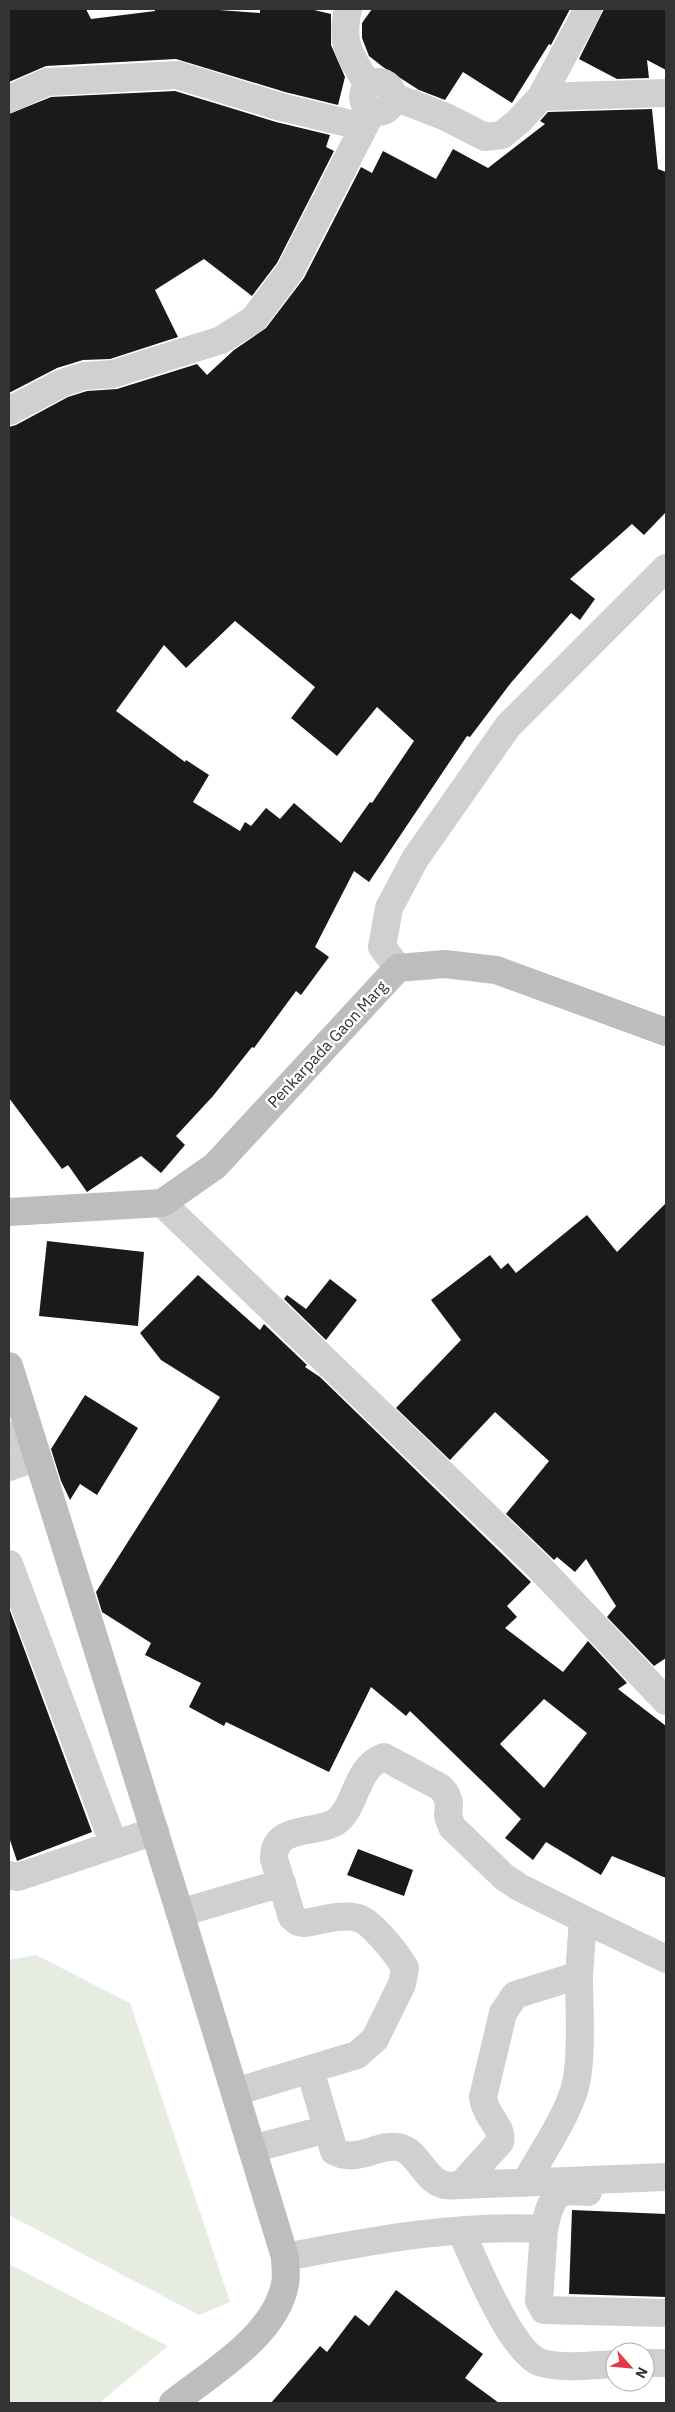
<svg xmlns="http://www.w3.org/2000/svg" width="675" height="2412" font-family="'IBM Plex Sans',sans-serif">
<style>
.green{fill:#e6ecdf}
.building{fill:#1a1a1a;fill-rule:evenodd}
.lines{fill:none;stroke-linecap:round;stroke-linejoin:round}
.street{stroke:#d0d0d0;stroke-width:28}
.secondary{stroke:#bdbdbd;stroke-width:28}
.labels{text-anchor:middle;stroke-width:5;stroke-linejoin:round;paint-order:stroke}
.street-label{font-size:16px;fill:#333;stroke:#fff}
</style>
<rect width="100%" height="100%" fill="#fff"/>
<path class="green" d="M36,1955L130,2003L230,2302L199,2315L9,2215V1960Z
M9,2264L168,2346L99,2403H9Z"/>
<path class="building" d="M9,9H86L91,19L155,11V9H205L260,13V9H310L331,14V45L345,77L338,105L285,92L176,59L46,66L9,82Z
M372,9H570L551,45L549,44L512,103L463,72L445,100L419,90L383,67L369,56L362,38V23Z
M604,9H666V70L647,60L649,78L617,79L579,59Z
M175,91L276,122L330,135L326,147L334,151L277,263L252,296L204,259L155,290L178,337L110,359L83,360L57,368L9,393V114L51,97Z
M652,109L658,169L666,172V512L644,535L632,524L570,579L595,599L580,620L571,613L510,684L470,737L467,736L369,882L354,871L315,947L329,957L301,995L296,991L254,1048L252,1047L213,1096L176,1136L185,1145L161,1173L141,1156L87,1192L68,1165L62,1169L9,1098V427L16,425L68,397L87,391L117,389L197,364L207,375L234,350L266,328L304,278L361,167L372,173L383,151L436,179L453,149L488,168L545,124L540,121L548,112ZM235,621L315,687L291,718L337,756L377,707L414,741L372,803L370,802L341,843L294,803L280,819L266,808L251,826L245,822L240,831L193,802L209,775L186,760L185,762L116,711L164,645L186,668Z
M666,1203V1658L654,1666L607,1617L616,1606L586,1559L575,1572L557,1557L554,1560L506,1514L549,1461L495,1412L450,1460L396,1408L461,1340L431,1300L490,1255L501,1269L508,1263L516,1273L587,1215L617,1252Z
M47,1241L144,1252L138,1326L39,1316Z
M198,1275L260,1330L264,1324L307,1365L305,1367L320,1377L531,1582L507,1606L517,1617L505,1628L563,1672L588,1641L627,1683L618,1689L666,1726V1878L612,1856L601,1875L546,1842L533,1860L505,1838L521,1819L410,1711L406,1716L371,1687L329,1772L226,1722L224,1726L189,1707L201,1683L145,1655L151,1643L102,1612L96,1592L220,1397L161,1360L140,1333ZM544,1699L587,1733L544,1788L500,1744Z
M330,1279L357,1300L326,1340L284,1299L287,1295L306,1309Z
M85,1395L138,1428L97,1495L80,1484L70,1500L61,1481L51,1449Z
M9,1608L92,1832L17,1861L9,1837Z
M358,1849L413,1870L404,1896L347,1875Z
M572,2210L666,2214V2297L569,2294Z
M396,2290L483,2354L465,2378L499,2403H271L320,2346L327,2352L355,2315L369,2326Z"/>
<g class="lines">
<path class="street" d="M348,9C340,46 350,54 368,85
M363 97a15 15 0 1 1 30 0a15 15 0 1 1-30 0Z
M392,96L446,117L485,137L502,135L519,121L541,97L666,93
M541,97L588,9
M9,99L47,82L177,75L281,107L364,127
M9,411L62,383L84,376L113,374L221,340L254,319L290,271L372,111
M398,968L382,947L389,908L415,859L508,726L666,568
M162,1203L538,1566L666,1701
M9,1437L28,1430
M9,1467L37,1457
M9,1564L114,1845
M9,1875L18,1877L155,1831
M180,1913L282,1883
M583,1919L666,1959
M235,2092L357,2055L375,2039L402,1984L405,1968C398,1955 372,1922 358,1918C343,1913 320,1921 304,1923L298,1922L292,1917L274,1859C273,1825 314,1834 334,1823C357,1810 354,1767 384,1757L440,1787L446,1794L449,1803L448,1816L452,1827L504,1877L519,1887L583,1919L579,1975L515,1995L503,2013L483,2097C485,2117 504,2127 500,2142L461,2185C456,2185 450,2186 445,2185C425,2182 418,2150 398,2147C376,2144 357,2164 334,2151L310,2070
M252,2149L327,2129
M525,2183C542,2153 563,2123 574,2091C583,2063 579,2006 579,1975
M461,2185L666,2177
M544,2229C547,2217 550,2196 564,2192C571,2190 581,2192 588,2192
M461,2231C474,2260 512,2355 542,2363C565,2369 592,2365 615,2364
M285,2257C370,2241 457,2224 544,2229L539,2301L544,2310L666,2313
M645,2363H666"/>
<path class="secondary" d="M9,1212L162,1203L215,1166L398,968L445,964L496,970L666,1032
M9,1366L180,1913L285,2257C285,2265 287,2276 285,2284C276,2335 211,2373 173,2403"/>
</g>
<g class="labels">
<g class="street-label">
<text transform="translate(327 1044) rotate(-47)" y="6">Penkarpada Gaon Marg</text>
</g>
</g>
<rect width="675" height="2412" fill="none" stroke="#333333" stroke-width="20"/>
<g transform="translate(630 2367) rotate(117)"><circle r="24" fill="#ffffff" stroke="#adadad"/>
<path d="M0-4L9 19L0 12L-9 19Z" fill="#e63946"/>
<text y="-8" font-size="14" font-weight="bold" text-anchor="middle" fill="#333333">N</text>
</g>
</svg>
